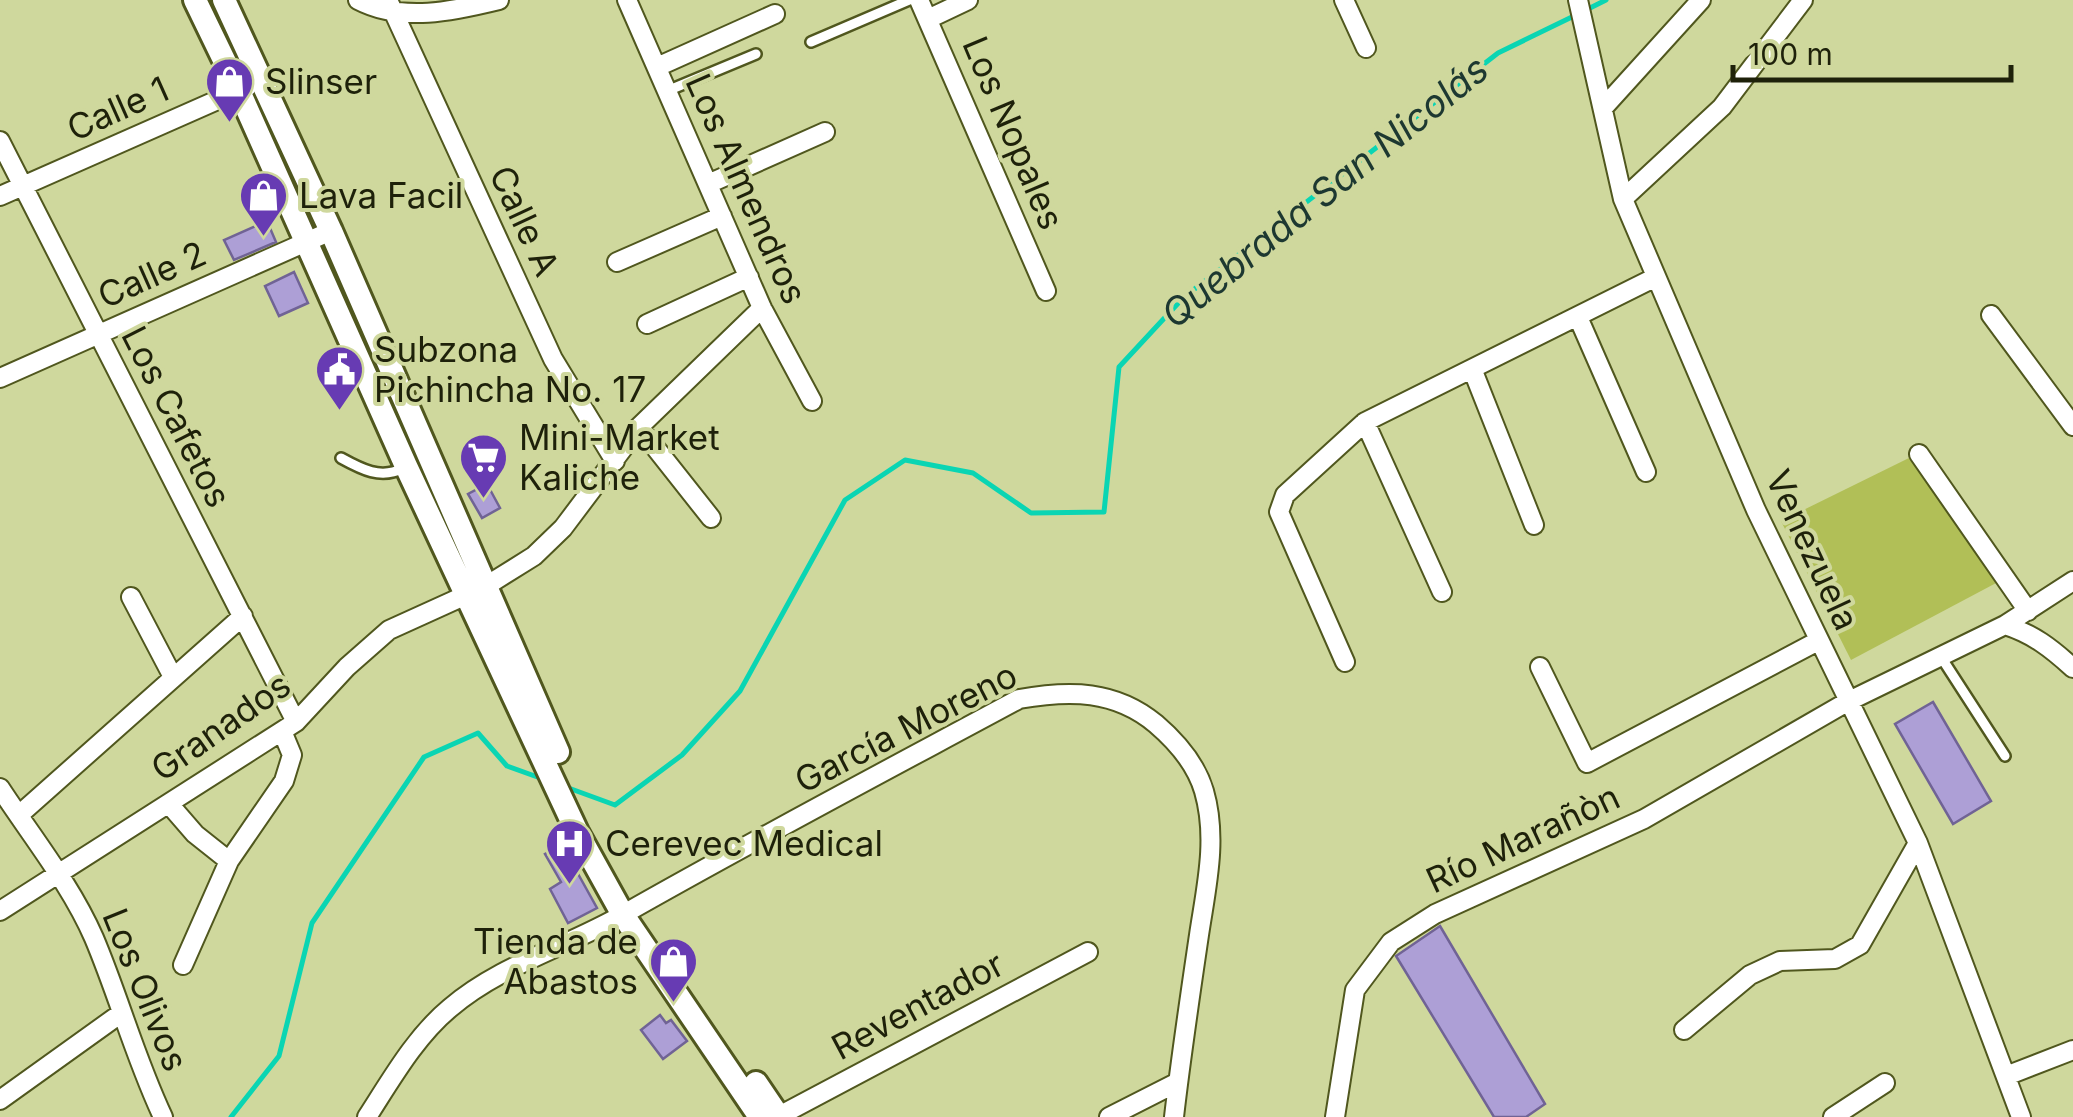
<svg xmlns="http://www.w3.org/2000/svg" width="2073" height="1117" font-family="Inter,sans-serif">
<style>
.green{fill:#b1bf57}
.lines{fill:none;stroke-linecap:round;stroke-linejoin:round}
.stream{stroke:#0ad5b3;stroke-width:5}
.building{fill:#ad9fd6;stroke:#706395;stroke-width:2.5}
.service-casing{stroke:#50571e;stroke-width:14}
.minor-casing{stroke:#50571e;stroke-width:22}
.secondary-casing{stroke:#50571e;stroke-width:28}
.service{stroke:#fff;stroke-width:9}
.minor{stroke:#fff;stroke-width:18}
.secondary{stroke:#fff;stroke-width:22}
.labels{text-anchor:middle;stroke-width:8;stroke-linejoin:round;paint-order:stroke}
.poi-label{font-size:35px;fill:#1e210a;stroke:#cfd89d;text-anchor:start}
.street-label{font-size:35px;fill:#1e210a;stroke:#cfd89d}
.water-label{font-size:38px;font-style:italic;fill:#1d3831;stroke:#cfd89d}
</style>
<rect width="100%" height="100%" fill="#cfd89d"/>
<path class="green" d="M1909,458L1998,582L1851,660L1781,521Z"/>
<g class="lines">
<path class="stream" d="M1586,10L1606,0
M563,786L615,805L682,755L740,691L845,500L905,460L973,473L1031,513L1104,512L1119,367L1183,298L1498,53L1576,15
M231,1117L279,1056L312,923L424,757L478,733L507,766L543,779"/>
</g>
<path class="building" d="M267,221L276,242L234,260L224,240Z
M294,272L308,303L279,316L265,286Z
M487,484L500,508L482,518L468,494Z
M1933,702L1991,801L1953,824L1895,724Z
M562,845L597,908L568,923L550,889L561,882L545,854Z
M1440,926L1545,1104L1526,1117H1494L1396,956Z
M660,1015L666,1023L671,1020L687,1041L663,1059L641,1030Z"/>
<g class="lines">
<defs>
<path id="service" d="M811,42L909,0
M667,91L756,54
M341,458C361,469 381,480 403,468
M1941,657L2005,756"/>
<path id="minor" d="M358,0C402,23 454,11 499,0
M388,0L553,359L615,461
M627,0L762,308L812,401
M919,0L1046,291
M1344,0L1366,48
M1578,0L1623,199L1756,510L1918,843L2021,1117
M928,19L968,0
M657,67L775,14
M1604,107L1701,0
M0,141L296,722
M708,184L825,132
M0,196L247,87
M1623,199L1722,107L1803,0
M617,262L722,216
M1991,315L2073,426
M1578,317L1646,472
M647,324L749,277
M1473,371L1534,525
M0,378L331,231
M1365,422L1442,592
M639,427L711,518
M1919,454L2028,611
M131,597L173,677
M2005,625C2033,634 2051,648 2073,668
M1345,662L1279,512L1285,495L1365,422L1656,277
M1540,667L1587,763L1818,641
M0,788C32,837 71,885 94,938C119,997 135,1058 163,1117
M169,804L195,834L229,861
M19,815L243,616
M0,911L296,722L347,667L389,630L486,586L534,556L563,528L639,427L762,308
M183,965L229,861L284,781L292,755L282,731
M1684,1030L1750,975L1780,961L1835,959L1860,945L1918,843
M2006,1076L2073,1050
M0,1100L120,1014
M779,1116L1088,952
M367,1117C391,1080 415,1037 450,1008C500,965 567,947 624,914C754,840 887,770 1019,699C1070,690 1115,690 1156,724C1177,742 1196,764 1204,791C1218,839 1206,888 1199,935C1190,996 1181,1056 1174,1117
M1109,1117L1178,1082
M1335,1117L1355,990L1391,942L1435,914L1644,819L1847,702L2005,625L2073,581
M1833,1117L1885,1083"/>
<path id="secondary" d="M195,0L239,91L406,466L577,832L623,915L760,1117
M224,0L331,231L558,752
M756,1083L779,1117"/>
</defs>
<use href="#service" class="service-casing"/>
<use href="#minor" class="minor-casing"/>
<use href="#secondary" class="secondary-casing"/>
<use href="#service" class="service"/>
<use href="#minor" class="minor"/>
<use href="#secondary" class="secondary"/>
</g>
<defs>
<symbol id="shop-pin" viewBox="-11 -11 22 30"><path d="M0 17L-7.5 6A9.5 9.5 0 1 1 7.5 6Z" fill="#673bb3" stroke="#cfd89d"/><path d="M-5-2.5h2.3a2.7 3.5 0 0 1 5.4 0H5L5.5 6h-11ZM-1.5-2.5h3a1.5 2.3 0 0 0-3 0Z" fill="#fff"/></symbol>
<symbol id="civic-pin" viewBox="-11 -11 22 30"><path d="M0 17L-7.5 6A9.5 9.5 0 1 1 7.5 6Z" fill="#673bb3" stroke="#cfd89d"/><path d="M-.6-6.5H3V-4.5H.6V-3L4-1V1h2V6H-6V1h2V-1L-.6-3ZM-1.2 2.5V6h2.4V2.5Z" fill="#fff"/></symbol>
<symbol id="supermarket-pin" viewBox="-11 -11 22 30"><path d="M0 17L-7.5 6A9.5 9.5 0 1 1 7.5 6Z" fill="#673bb3" stroke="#cfd89d"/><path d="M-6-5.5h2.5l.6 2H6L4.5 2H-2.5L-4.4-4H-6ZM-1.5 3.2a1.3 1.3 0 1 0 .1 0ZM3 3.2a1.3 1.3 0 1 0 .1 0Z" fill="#fff"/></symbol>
<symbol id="hospital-pin" viewBox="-11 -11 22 30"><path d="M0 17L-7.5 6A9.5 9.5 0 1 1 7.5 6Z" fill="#673bb3" stroke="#cfd89d"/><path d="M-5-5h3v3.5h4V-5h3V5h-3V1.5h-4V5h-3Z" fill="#fff"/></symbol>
</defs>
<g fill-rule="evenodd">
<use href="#shop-pin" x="202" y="54" width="55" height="75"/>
<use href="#shop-pin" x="236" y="168" width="55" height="75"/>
<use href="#civic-pin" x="312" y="342" width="55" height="75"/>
<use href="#supermarket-pin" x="456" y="430" width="55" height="75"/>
<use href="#hospital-pin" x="542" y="816" width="55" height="75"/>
<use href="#shop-pin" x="646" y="934" width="55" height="75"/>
</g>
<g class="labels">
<g class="poi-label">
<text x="265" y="94">Slinser</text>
<text x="299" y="208">Lava Facil</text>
<text x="374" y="362">Subzona<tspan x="374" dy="40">Pichincha No. 17</tspan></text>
<text x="519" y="450">Mini-Market<tspan x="519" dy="40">Kaliche</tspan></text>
<text x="605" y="856">Cerevec Medical</text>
<text x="638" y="954" text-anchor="end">Tienda de<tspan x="638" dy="40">Abastos</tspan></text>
</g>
<g class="street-label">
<text transform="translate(118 109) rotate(-24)" y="12">Calle 1</text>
<text transform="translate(1013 133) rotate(67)" y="12">Los Nopales</text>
<text transform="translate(746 189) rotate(66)" y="12">Los Almendros</text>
<text transform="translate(524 221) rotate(65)" y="12">Calle A</text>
<text transform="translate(152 275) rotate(-24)" y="12">Calle 2</text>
<text transform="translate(176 417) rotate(63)" y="12">Los Cafetos</text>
<text transform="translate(1812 550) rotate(65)" y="12">Venezuela</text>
<text transform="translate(221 727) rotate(-35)" y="12">Granados</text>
<text transform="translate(906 728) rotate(-27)" y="12">García Moreno</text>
<text transform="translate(1523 839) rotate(-25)" y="12">Río Marañòn</text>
<text transform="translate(145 990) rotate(68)" y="12">Los Olivos</text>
<text transform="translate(918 1006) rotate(-28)" y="12">Reventador</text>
</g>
<g class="water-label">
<text transform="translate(1325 192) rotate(-39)" y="13">Quebrada San Nicolás</text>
</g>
</g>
<path d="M1733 65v15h278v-15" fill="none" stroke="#1e210a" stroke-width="5"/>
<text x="1748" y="65" font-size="30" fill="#1e210a" stroke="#cfd89d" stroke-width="8" paint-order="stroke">100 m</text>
</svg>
